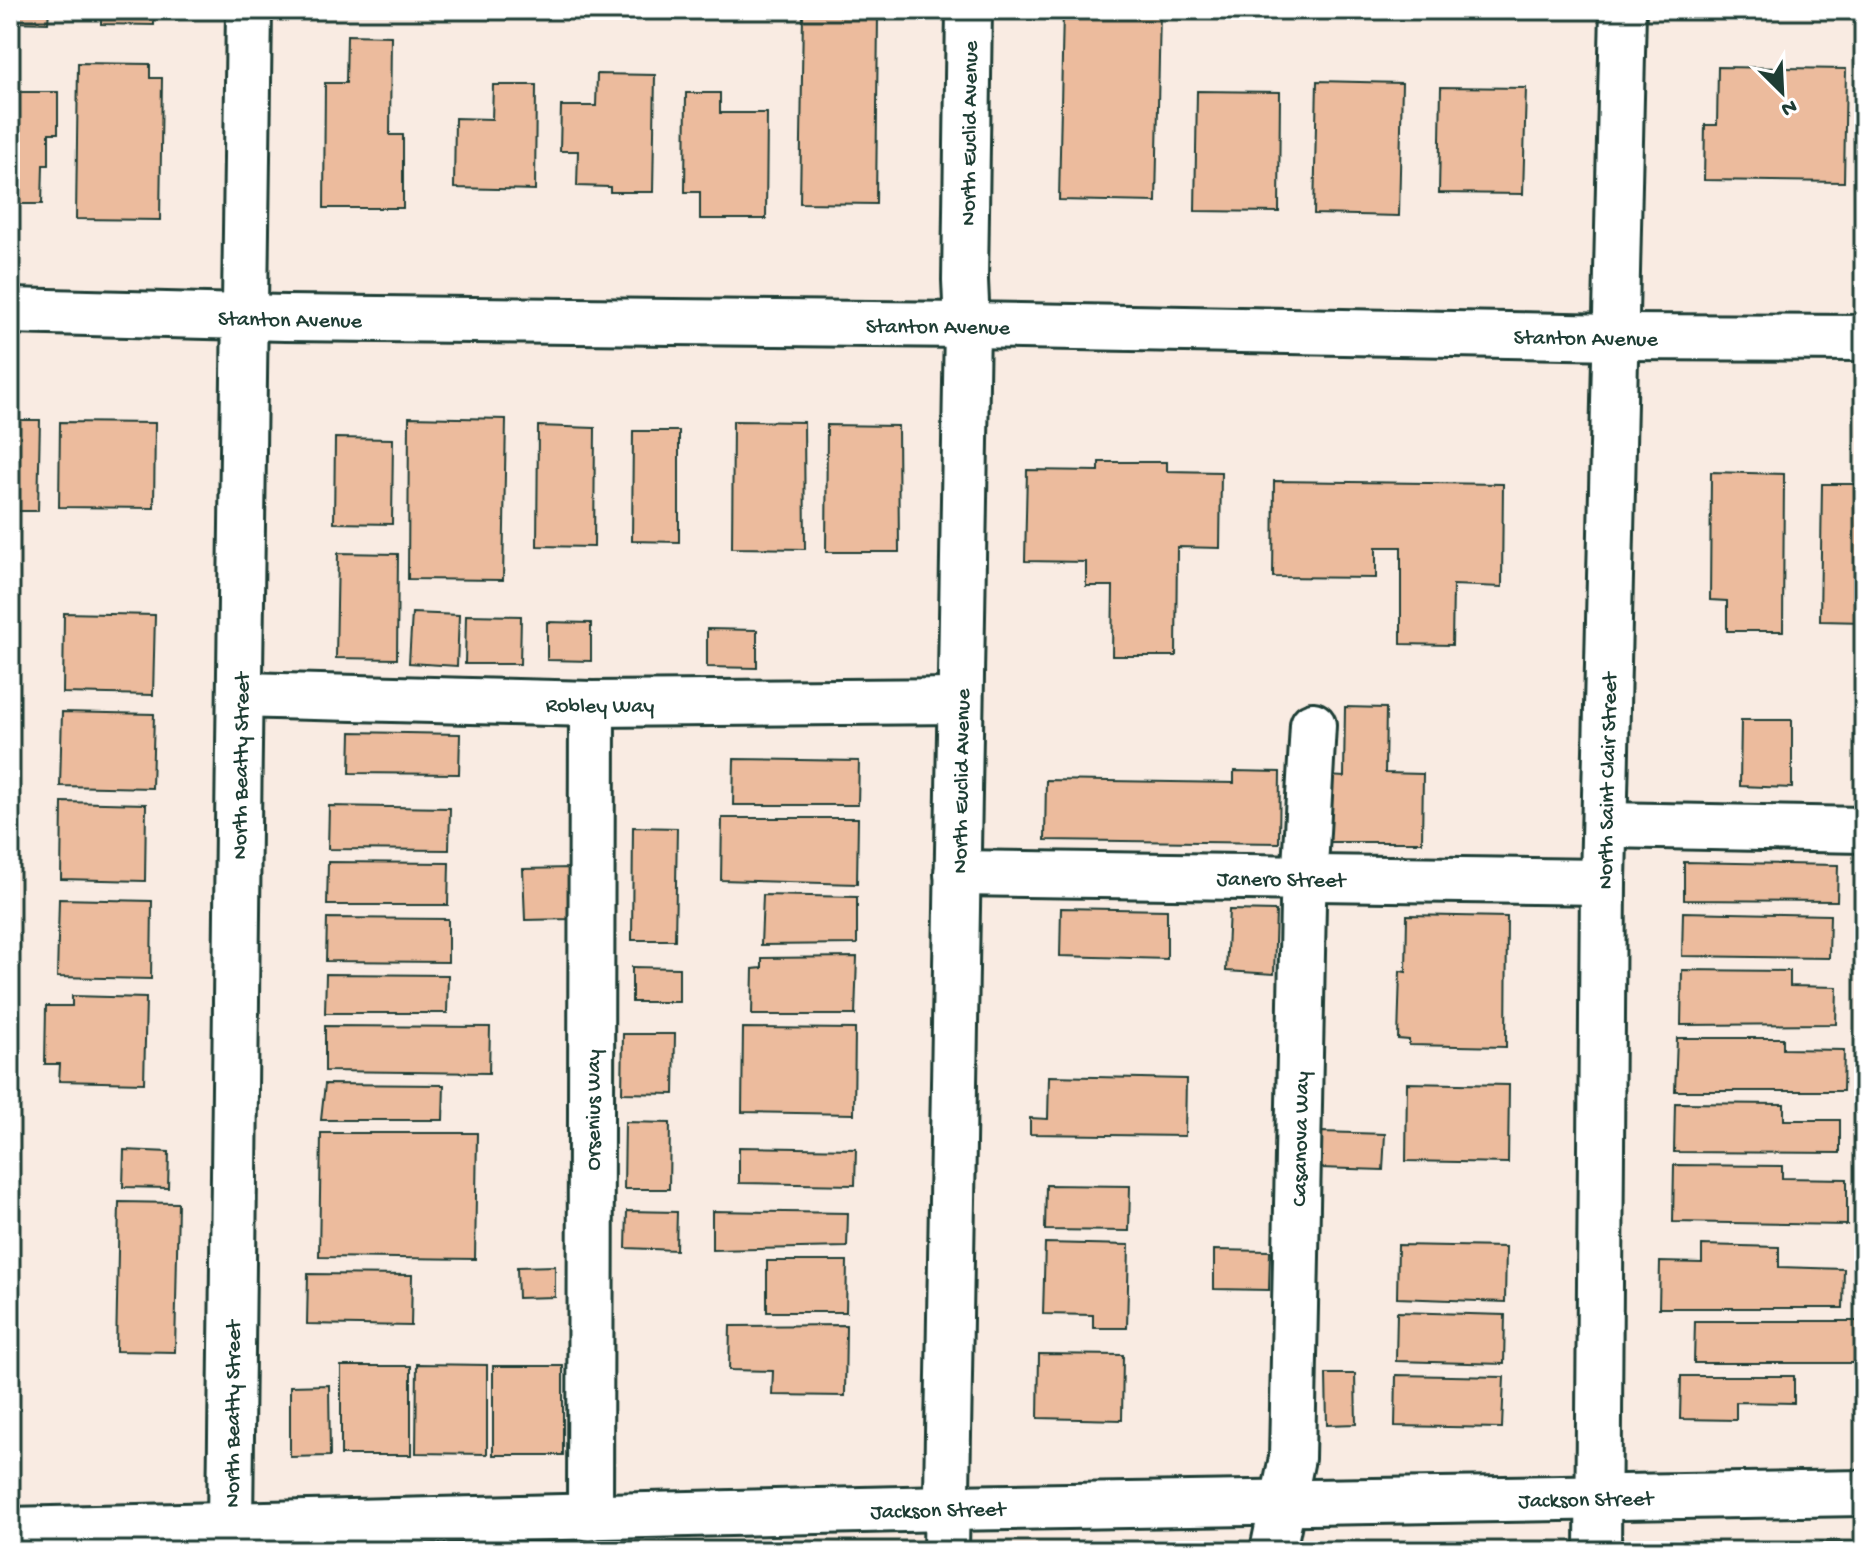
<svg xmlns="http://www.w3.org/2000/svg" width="1874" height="1561" font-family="'Gochi Hand',sans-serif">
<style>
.building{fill:#ecbb9d;stroke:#1f3d34;stroke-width:2}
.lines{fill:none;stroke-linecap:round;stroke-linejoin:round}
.minor-casing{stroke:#1f3d34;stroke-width:50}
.minor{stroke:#fff;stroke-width:44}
.labels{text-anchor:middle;stroke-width:8;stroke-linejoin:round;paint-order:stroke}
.street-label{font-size:22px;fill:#1f3d34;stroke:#fff}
</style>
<rect width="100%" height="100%" fill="#f9ebe2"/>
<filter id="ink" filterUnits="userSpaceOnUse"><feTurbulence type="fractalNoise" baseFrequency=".0125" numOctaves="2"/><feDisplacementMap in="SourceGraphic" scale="16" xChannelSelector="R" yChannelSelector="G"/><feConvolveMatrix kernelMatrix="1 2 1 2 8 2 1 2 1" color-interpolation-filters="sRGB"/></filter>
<g filter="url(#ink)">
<path class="building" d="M10,10H49L48,23L10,22Z
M101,10H154V25L101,24Z
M1063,10H1160L1156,202L1059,200Z
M803,14L878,15L876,204L800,203Z
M347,35L391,36L390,135H403V208H324L325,83H346Z
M78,63L150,64V78H162L160,220L76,219Z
M1718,67L1846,69L1844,182L1704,180L1705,125H1717Z
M597,74L655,75L653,192H610V187L577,186L578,151H560L561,106H596Z
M1317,81L1402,83L1399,216L1314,214Z
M493,85H536L535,190L454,188L455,118L492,119Z
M1441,87L1526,88L1523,194L1439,193Z
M1197,91L1280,92L1279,212L1195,211Z
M10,92H58V133H49V165H43L42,204H10Z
M686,93H720V113H767L766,219H700V192H685Z
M409,417L506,419L503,580L408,579Z
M10,420H40L38,511H10Z
M733,421L804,422L805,549L732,548Z
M60,422L155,423L154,508L59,507Z
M827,425L898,426L899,552H826Z
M538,426L595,428L594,547L537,546Z
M633,431H679V542L632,541Z
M335,438L393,439L392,524L334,523Z
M1099,462H1167V471L1221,472L1220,548L1177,547L1176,656H1112L1113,586H1086V562L1025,561L1027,470L1099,471Z
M1711,472L1784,474L1783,631H1727V601L1710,600Z
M1274,481L1503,484L1502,587L1453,585L1452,645L1401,644V547H1376V578L1273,577Z
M1822,484H1864V622L1820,621Z
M338,553L398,554L397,659L336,658Z
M64,613L155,615L153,695L63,693Z
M412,613L459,615L457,666L409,663Z
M466,615L521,616L520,664H465Z
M547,622L591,623V661L547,660Z
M707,629L757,630V668L707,667Z
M1345,707L1386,708L1385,773L1423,774L1422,842H1328L1329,776L1344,777Z
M62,712L154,714L152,788L60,786Z
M1741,720H1792V788L1740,786Z
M351,732L460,734L459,774L350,773Z
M734,759L859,761L858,805H733Z
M1234,771L1280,772L1279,843L1045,840L1046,780L1234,783Z
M62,802L146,804L145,881L61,879Z
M329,806L450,808L449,850L328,849Z
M722,818H858L857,884L721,880Z
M633,827L677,828L675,940H632Z
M328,862L449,863L448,905H327Z
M1684,862L1838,865L1837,901L1684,900Z
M570,868L571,919L525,920L523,869Z
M763,895L857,897V944L761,945Z
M59,899L152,901L151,979L57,977Z
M1061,908L1167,910V959L1060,956Z
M1229,910L1276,911L1274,974L1226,971Z
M1683,912L1830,915L1829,958L1682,956Z
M1407,915L1507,917L1506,1047L1409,1045V1040L1398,1039L1400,971L1406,972Z
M327,918L448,919V962L326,961Z
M857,957L855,1015H752L753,969L762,968V958Z
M632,967L679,968V1002H632Z
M1682,970L1790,971V986L1837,987L1836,1024L1681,1025Z
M326,974L448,975L447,1013H325Z
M72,996L146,998L144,1083L59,1081L60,1064H45L46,1006H72Z
M325,1026L490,1027L489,1073L325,1071Z
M743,1028L855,1029L854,1114L742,1112Z
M623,1034H675L674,1094L622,1093Z
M1677,1038H1783V1049L1844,1050L1843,1091H1675Z
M1049,1076L1186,1079L1185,1136L1030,1134V1118L1048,1119Z
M1407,1083L1509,1085L1508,1163L1406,1161Z
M325,1084L444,1085L443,1120H321Z
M1675,1103L1784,1104V1120H1840V1153L1674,1152Z
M625,1122L670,1123L669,1189H624Z
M1321,1132L1385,1134L1383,1170L1320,1168Z
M321,1133H477L475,1259L319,1257Z
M739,1147L856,1149L855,1185L739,1183Z
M124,1150L169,1152L168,1188L123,1187Z
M1674,1165L1782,1166V1178L1847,1179V1225L1673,1222Z
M1046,1185L1130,1186L1129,1231L1045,1230Z
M119,1202L178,1203L175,1352L116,1351Z
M627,1211L677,1212L676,1250L626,1248Z
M712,1211L848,1213L847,1247L712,1250Z
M1045,1243L1129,1245L1127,1328H1093V1315L1043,1314Z
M1398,1245L1506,1247L1505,1302L1397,1298Z
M1702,1245L1779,1247V1267L1844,1269L1843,1308H1659L1660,1262L1702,1263Z
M1214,1250L1270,1251L1269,1290L1214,1289Z
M767,1261H847L846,1312H767Z
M555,1266V1297L518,1298L517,1267Z
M308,1274L412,1275L411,1326L307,1324Z
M1397,1312L1505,1315L1504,1364L1396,1361Z
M1695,1321H1864V1363H1694Z
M846,1325L845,1396L772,1395L773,1371L729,1370L730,1326Z
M1039,1354L1123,1355L1122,1420L1038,1418Z
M417,1364L487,1365V1454L416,1453Z
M341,1366H411V1455H341Z
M493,1366H563V1455H493Z
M1326,1374H1355L1356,1424L1327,1425Z
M1396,1375L1504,1377L1502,1428L1395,1426Z
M1681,1376H1794V1403L1736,1402V1420L1680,1419Z
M329,1385L330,1456L290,1457V1386Z
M1820,1542L1864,1543V1551H1820Z
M1676,1545L1790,1547V1551H1676Z
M1389,1548L1482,1549V1551H1389Z"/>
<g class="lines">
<defs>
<g id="minor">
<path id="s1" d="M10,311L285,318L967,325L1617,337L1864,338"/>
<path id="s2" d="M240,695L592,704L960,701"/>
<path d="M1606,825L1864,830"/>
<path id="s3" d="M957,873L1603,882"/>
<path id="s4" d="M590,1518L592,704"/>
<path id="s5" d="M230,1524C232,1019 245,515 249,10"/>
<path id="s6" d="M10,1530L947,1508L1864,1493"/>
<path id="s7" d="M946,1551L967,325L965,280L969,10"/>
<path id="s8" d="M1273,1551L1292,1458L1303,903L1313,725"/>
<path id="s9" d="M1598,1551L1603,882L1623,10"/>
</g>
</defs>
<use href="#minor" class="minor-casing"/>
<use href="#minor" class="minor"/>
</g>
</g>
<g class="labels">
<g class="street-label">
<text dy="8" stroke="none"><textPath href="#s7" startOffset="1418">North Euclid Avenue</textPath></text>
<text dy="8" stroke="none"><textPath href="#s1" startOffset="280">Stanton Avenue</textPath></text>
<text dy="8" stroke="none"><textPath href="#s1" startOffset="928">Stanton Avenue</textPath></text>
<text dy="8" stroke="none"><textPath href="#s1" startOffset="1576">Stanton Avenue</textPath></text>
<text dy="8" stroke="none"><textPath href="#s2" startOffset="360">Robley Way</textPath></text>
<text dy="8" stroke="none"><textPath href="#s5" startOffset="758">North Beatty Street</textPath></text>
<text dy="8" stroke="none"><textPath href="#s7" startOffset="770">North Euclid Avenue</textPath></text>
<text dy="8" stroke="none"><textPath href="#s9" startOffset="770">North Saint Clair Street</textPath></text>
<text dy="8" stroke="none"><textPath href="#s3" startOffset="324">Janero Street</textPath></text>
<text dy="8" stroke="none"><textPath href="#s4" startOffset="408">Orsenius Way</textPath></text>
<text dy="8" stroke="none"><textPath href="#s8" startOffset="414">Casanova Way</textPath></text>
<text dy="8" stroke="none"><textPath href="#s5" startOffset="110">North Beatty Street</textPath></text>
<text dy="8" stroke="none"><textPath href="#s6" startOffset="1576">Jackson Street</textPath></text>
<text dy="8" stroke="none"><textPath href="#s6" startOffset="928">Jackson Street</textPath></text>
</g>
</g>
<rect width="1874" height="1561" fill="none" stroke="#fff" stroke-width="40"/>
<rect x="20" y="20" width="1834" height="1521" fill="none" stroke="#1f3d34" stroke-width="3" filter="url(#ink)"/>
<g transform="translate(1782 92) rotate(156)" stroke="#ffffff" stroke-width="6" paint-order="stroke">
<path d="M0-6L14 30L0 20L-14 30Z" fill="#1f3d34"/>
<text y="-12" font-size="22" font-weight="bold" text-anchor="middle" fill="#1f3d34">N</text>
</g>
</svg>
